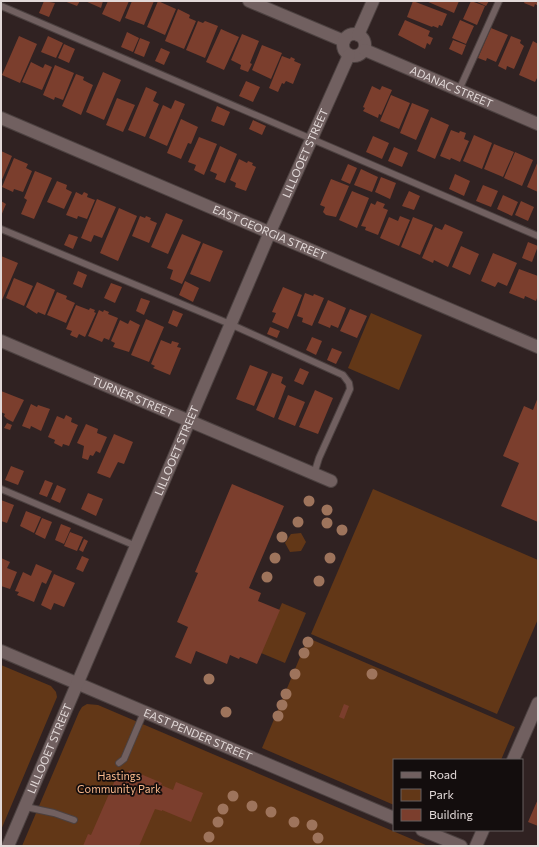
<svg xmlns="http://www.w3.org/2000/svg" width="539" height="847" font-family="Commissioner,sans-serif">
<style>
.green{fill:#623717}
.building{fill:#7b3e2d}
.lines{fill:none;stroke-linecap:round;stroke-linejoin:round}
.lane-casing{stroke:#4c4140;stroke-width:8}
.street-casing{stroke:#4c4140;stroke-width:14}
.lane{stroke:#716060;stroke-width:6}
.street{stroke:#716060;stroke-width:12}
.tree{fill:#9e745c}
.labels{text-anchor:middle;stroke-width:3.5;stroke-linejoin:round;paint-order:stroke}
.street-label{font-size:11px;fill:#e2d9d8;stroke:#130d0d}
.park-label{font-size:11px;fill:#f8b78b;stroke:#130d0d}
</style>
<rect width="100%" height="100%" fill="#302222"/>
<path class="green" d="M371,313L422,335L399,390L348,368Z
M373,489L538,560V619L497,714L311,634Z
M301,533L306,542L301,551L290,552L285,543L291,534Z
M282,603L306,613L285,663L261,653Z
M308,638L515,727L501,760H394V805L262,748Z
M1,665L51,686L56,692L57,697L1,830Z
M87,704L98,705L428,846H22L79,712L82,707Z"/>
<path class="building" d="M44,1L55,3L49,17L39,13Z
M64,1H80L77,6Z
M85,1H103L101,8Z
M108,1H129L120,22L102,14Z
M132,1H154L144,25L125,18Z
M158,1L176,9L165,35L147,27Z
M413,1L447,14L442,26L439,25L438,28L433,26L432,27L407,17Z
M426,1H459L454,13Z
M471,1L485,6L477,25L463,19Z
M475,1H489L486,6Z
M525,1H538V6L535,4L534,7L524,3Z
M178,9L190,15L189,18L196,21L184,49L165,41Z
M405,20L430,31L428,36L433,38L430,45L427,43L425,49L398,35Z
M460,20L474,26L466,44L452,38Z
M198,21L203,23L205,21L218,26L205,58L186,50Z
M491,28L508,35L496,62L487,58L486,61L478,58Z
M221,29L239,37L224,70L206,62Z
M127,32L139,38L133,52L121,47Z
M242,34L259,41L250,63L252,64L248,72L240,69L241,65L231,60Z
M19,36L37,44L20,83L2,75Z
M48,36L63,43L56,58L41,52Z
M511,36L521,40L520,43L524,46L514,69L507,66L506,70L498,66Z
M140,38L150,42L144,57L134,53Z
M453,40L466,45L462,55L449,49Z
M533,41L538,44V76L535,82L519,75Z
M64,44L75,49L69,63L58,58Z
M262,45L282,53L271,79L252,70Z
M161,48L170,52L164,65L155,61Z
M282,56L290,59L291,57L295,59L294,61L301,64L293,84L286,81L284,84L282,83L278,92L269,88Z
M31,62L43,68L45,64L52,67L42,90L22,82Z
M55,65L74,73L63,100L55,97L54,100L43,95Z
M103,72L121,80L104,120L86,112Z
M76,74L84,77L83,80L93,85L81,115L62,106Z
M246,81L260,87L253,102L239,96Z
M372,86L380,90L382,86L392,90L381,115L379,114L378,118L363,111L365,108L363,107Z
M146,87L157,92L153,101L159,104L145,137L128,130Z
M391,95L410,103L399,129L380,121Z
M117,98L135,105L123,132L106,125Z
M175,100L185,104L167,146L149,138L163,105L171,109Z
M412,103L429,110L416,140L400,133Z
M217,106L230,112L224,126L211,121Z
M431,117L449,125L435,159L417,151Z
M181,119L198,127L191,144L188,143L181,159L167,153Z
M253,120L266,126L262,135L249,129Z
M451,130L459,133L460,131L466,133L464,139L469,141L460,162L451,158L450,160L440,156Z
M474,135L492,143L482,169L463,161Z
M373,136L389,143L382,159L366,152Z
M199,137L217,144L204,175L194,170L196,165L188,162Z
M494,144L514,152L503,177L484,169Z
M220,146L237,154L225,183L215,179L217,174L210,171Z
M394,147L408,153L402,167L388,161Z
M1,151L12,156L1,182Z
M515,152L533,160L522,186L504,178Z
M14,158L28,164L26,168L32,171L23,192L14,189L13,192L2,187Z
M239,159L247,163L248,161L253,163L252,165L256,167L246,191L235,187L236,183L230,180Z
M538,161V192L527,187Z
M348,164L357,168L350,184L341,180Z
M361,169L378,177L372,192L354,185Z
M35,171L52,178L34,219L21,214L27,200L24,198Z
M455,174L470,181L464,196L449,189Z
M381,177L396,183L390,199L375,192Z
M331,179L349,186L336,217L326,215L323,212L325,207L320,205Z
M57,181L67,185L66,189L72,192L64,209L47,202Z
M483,185L498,191L491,207L476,201Z
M352,191L369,198L357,228L339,220Z
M409,191L420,196L414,210L402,206Z
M76,192L82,195L84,192L88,194L87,197L95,200L87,219L78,216L77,219L66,215Z
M503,195L518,202L512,216L497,209Z
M97,199L116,207L102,238L94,235L91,242L81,238Z
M1,201L6,204L1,216Z
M377,201L385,204L383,208L388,210L378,235L365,230L366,227L361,226L371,203L375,205Z
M521,201L534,207L528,221L515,215Z
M119,208L137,216L118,261L100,253Z
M166,213L183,220L168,254L151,247Z
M140,216L145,218L146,216L151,218L150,220L157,223L149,243L132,236Z
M400,216L410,220L399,246L380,238L389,217L398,221Z
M413,217L433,225L420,255L401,247Z
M445,224L463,232L448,267L434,260L433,263L422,258L435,227L442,230Z
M69,234L78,237L73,249L64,245Z
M182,234L201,242L182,284L170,279L173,270L167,268Z
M528,242L538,246L532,262L522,258Z
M203,243L223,251L210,282L190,274Z
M461,246L479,254L470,275L452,267Z
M493,253L517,263L507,286L498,282L495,287L481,281Z
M1,256L18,263L2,300L1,299Z
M519,269L538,276V295L536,301L525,296L524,299L509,293Z
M78,271L87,275L82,288L73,284Z
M14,278L33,286L24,306L6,298Z
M185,281L199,288L193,302L179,295Z
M37,282L55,290L45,315L38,312L37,314L26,307Z
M111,283L122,287L115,303L104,298Z
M283,287L302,295L288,329L272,322L276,313L272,312Z
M57,292L67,296L66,299L75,303L66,323L47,315Z
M305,293L313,296L314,294L324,298L312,326L302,322L303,318L297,316Z
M141,298L150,301L144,315L136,311Z
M328,300L346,308L338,328L331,325L330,328L318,323Z
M76,305L89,310L90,308L95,310L94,312L96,313L85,337L79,334L77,338L70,335L72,331L66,329Z
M350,309L367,316L357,338L340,331Z
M99,310L103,312L104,310L109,312L108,314L118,318L109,340L104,338L102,342L88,336Z
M173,310L183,314L177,327L168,323Z
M146,319L164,327L149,362L131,355Z
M120,320L128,324L130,320L140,325L129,352L113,347L115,343L111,341Z
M270,327L280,331L277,338L267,334Z
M312,337L322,341L316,355L306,350Z
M161,340L171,344L172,341L179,343L177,347L181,348L170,375L153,368L155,366L151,364Z
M332,348L342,352L336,364L327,360Z
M250,365L268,372L254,406L236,399Z
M300,368L309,372L303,385L294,381Z
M272,373L283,377L281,383L286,386L274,418L256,410Z
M315,390L333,398L318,434L299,427Z
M1,391L24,400L13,422L7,419L4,416L5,414L1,412Z
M288,395L305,402L295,426L278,419Z
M538,397V522L501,506L519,463L503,456L524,406L533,410Z
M31,404L37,407L38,405L50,409L41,431L31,426L30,429L22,426Z
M66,415L72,418L71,422L78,425L69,446L63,444L62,447L54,443L55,440L48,437L57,416L64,419Z
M7,423L12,425L10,430L4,428Z
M86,424L98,429L97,433L107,437L100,453L96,451L93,456L90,455L88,460L82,458L84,446L77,443Z
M114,434L133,442L124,464L118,462L110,478L97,473Z
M11,466L24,471L18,485L5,480Z
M45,480L53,483L47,497L39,494Z
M232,484L284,506L249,588L261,593L258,601L280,610L257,664L240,657L239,659L230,655L227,664L196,651L191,664L175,657L188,627L177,622L198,573L195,572Z
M57,485L66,489L60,503L51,499Z
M88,493L103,499L96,516L81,509Z
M1,500L14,505L7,523L1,521Z
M26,511L41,517L34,533L20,526Z
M42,518L52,522L45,539L35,534Z
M61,524L71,528L64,544L55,540Z
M70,532L83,537L77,551L64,546Z
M84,539L88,541L83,552L79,550Z
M82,556L89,559L83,572L76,569Z
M1,558L10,562L7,568L17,572L10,589L1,586Z
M36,564L52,571L46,584L42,582L34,602L17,595L19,592L15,591L23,572L31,576Z
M54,574L75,583L64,607L54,603L51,610L41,605Z
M344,704L349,706L344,719L339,717Z
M131,770L162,783L161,785L173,790L176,782L203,793L191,822L162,810V811L155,809L139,846H83L88,834L91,835L116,778L121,781L125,773Z
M538,799V826L528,822Z"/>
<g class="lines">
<defs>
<path id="lane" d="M1,6L538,236
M459,90L499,1
M1,229L230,324L343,375L349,383L350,389L319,458L314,474
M1,489L136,546
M119,763L124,759L144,712
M26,807L54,813L74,820"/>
<g id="street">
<path d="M249,1L344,41"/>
<circle cx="354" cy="45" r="11"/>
<path d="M358,35L373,1"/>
<path id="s1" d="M365,50L538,124"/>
<path id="s2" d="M1,118L538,347"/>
<path id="s3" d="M1,341L331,481"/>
<path id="s4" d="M1,651L394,818"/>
<path d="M513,760L538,703"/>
<path d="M422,830L461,846"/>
<path id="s5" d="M8,846L270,232L349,55"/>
<path d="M476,846L483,830"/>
</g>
</defs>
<use href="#lane" class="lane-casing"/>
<use href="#street" class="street-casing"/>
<use href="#lane" class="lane"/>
<use href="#street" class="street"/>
</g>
<g class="tree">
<circle cx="309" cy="501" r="5.5"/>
<circle cx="327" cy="510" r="5.5"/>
<circle cx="298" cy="522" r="5.5"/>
<circle cx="327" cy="523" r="5.5"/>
<circle cx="342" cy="530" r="5.5"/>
<circle cx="282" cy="537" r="5.5"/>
<circle cx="275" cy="558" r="5.5"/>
<circle cx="330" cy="558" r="5.5"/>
<circle cx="267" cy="577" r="5.5"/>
<circle cx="319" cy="581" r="5.5"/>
<circle cx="308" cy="642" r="5.5"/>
<circle cx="304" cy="653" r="5.5"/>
<circle cx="295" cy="674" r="5.5"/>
<circle cx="372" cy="674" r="5.5"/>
<circle cx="209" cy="679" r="5.5"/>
<circle cx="286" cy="694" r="5.5"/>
<circle cx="282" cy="705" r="5.5"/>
<circle cx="226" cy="712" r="5.5"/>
<circle cx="278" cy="716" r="5.5"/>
<circle cx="233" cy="796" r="5.5"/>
<circle cx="252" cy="806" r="5.5"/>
<circle cx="223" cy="809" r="5.5"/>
<circle cx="271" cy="812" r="5.5"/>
<circle cx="218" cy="822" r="5.5"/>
<circle cx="294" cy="822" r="5.5"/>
<circle cx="312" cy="825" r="5.5"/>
<circle cx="209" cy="837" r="5.5"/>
<circle cx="318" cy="838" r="5.5"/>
</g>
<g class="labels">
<g class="street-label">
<text dy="4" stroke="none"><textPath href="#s1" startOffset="94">ADANAC STREET</textPath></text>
<text dy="4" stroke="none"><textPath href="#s5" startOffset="754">LILLOOET STREET</textPath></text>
<text dy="4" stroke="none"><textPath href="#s2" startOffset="292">EAST GEORGIA STREET</textPath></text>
<text dy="4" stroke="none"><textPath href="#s3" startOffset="143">TURNER STREET</textPath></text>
<text dy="4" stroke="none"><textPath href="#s5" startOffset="430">LILLOOET STREET</textPath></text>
<text dy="4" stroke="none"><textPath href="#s4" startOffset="214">EAST PENDER STREET</textPath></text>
<text dy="4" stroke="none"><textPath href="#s5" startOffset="106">LILLOOET STREET</textPath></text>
</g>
<g class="park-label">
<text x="119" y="780">Hastings<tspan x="119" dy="13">Community Park</tspan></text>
</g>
</g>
<rect width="539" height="847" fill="none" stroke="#e2d9d8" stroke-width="4"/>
<rect x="393" y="759" width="130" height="72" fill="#130d0d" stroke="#665f5e"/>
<rect x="401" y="772" width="20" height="6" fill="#716060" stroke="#665f5e"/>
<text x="429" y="779" font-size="12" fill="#e2d9d8">Road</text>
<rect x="401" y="789" width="20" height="12" fill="#623717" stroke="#665f5e"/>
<text x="429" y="799" font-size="12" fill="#e2d9d8">Park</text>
<rect x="401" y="809" width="20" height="12" fill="#7b3e2d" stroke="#665f5e"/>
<text x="429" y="819" font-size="12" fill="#e2d9d8">Building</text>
</svg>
